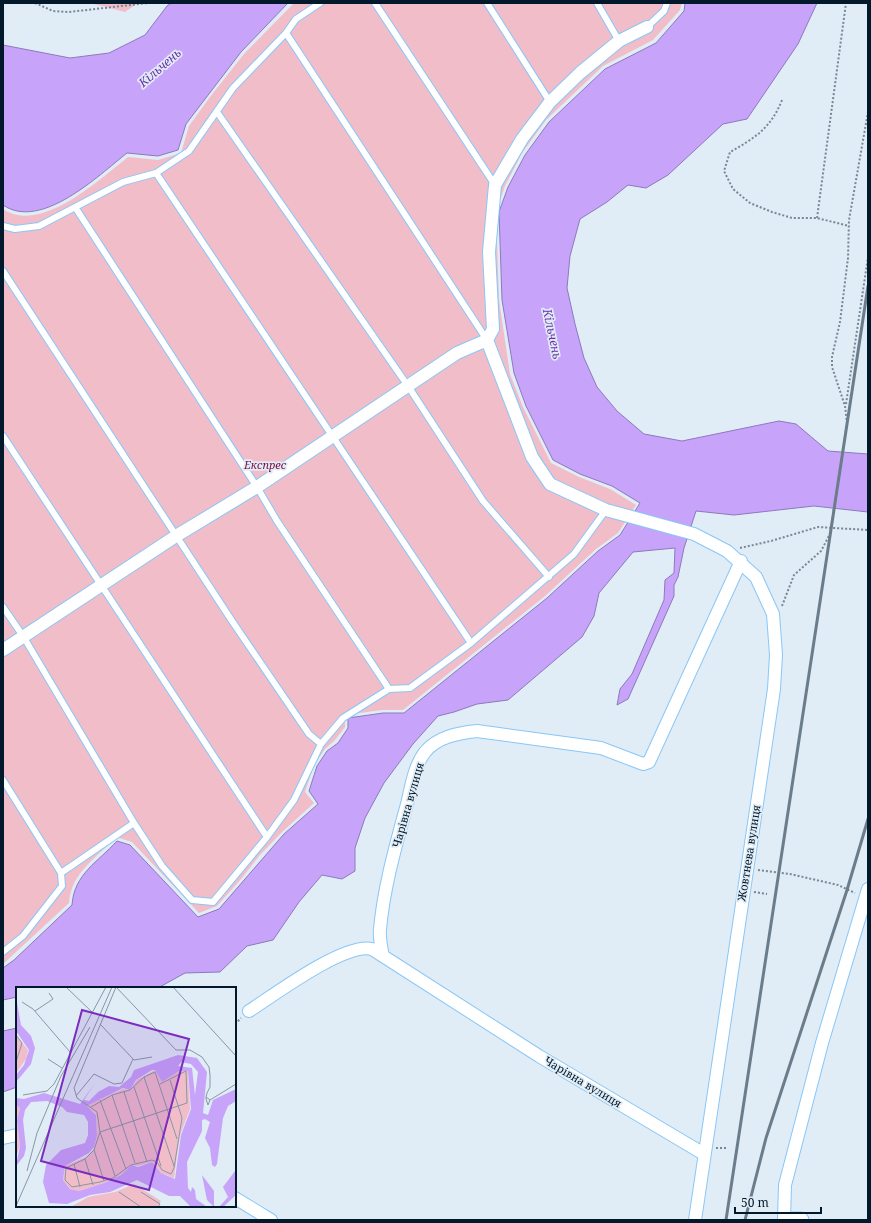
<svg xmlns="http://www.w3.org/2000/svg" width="871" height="1223" font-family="'Noto Serif',serif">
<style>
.green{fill:#f1bdc9}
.water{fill:#c7a3fa;stroke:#8c7abc}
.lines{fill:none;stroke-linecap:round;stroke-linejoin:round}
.service-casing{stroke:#88c7f7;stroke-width:8}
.minor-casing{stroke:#88c7f7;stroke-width:14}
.tertiary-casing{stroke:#88c7f7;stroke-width:17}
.path{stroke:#768896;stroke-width:2;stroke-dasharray:2 2;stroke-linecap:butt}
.service{stroke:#fff;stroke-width:6}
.minor{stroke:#fff;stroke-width:12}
.tertiary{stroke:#fff;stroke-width:15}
.rail{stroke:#6b7d8b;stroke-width:3}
.labels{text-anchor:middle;stroke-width:3.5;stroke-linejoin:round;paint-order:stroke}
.park-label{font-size:11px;font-style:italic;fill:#7f0a3e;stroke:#e0ecf6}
.street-label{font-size:11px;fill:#01192b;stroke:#e0ecf6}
.water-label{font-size:12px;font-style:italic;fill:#6d2eab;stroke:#e0ecf6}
.inset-road{fill:none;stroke:#8798a5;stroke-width:1}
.view{fill:#7b2cbf;fill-opacity:0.15;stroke:#7b2cbf;stroke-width:2}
.inset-edge{fill:none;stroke:#01192b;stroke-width:2}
</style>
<rect width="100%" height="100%" fill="#e0ecf6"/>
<path class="green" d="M90,3H138L125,12Z
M294,3H682L680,10L653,40L603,66L546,120L522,153L505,186L496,212L499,300L510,374L523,407L551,463L579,477L610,489L636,505L618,533L596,549L545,596L403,710H382L345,715V727L335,740L325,749L314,765L305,792L314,803L282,832L259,856L242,878L217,906L199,913L132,842L116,837C97,858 71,872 69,903L3,964V209C41,235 100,179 128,157L158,160L181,153L189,126L210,97L244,54Z"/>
<path class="water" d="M171,3H288L241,52L186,124L178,150L158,156L127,153C98,176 41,231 3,205V45L70,58L109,53L145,35L167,6Z
M685,3H817L798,44L747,119L723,124L668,175L646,188L628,185L607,202L580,219L570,256L567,288L575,324L584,358L597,387L617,411L644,434L682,441L779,421L796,424L828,451L868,454V512L814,506L734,515L696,511L684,548L678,577L674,585V596L628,699L617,705L620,689L632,674L664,600L665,580L674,573L675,548L633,552L599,593L594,616L582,637L508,700L477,704L454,712L438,716L413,744L384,783L365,818L355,848V871L342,879L322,875L299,902L273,940L247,946L220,972L185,973L158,988H17V997L3,1000V968L14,960L72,905C74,874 98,862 117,841L130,845L198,917L219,909L284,834L318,804L309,791L317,766L327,751L338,743L348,728V718L383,713H404L547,598L598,551L620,535L640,503L612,486L580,474L553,460L526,406L514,373L502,300L499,212L508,187L525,155L549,122L605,69L656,43L684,11Z
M17,1028V1087L3,1092V1031Z"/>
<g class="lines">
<defs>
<path id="service" d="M375,3L495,185
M487,3L550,102
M597,3L619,41
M647,27L664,11L667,3
M286,33L487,340
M217,112L408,386L483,501L549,577
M156,173L471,643
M75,207L257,487L277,521L389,689
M3,226L15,229L39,226L123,182L156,173L189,151L233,88L286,33L296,19L320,3
M3,271L232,621L309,734L321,744
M3,436L267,837
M3,607L23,636L134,823L162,866L192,900L213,902L267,837L294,800L321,744L343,718L389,689L410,688L471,643L574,554L606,510
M3,780L61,873
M3,952L23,936L62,886L61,873L134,823"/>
<path id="minor" d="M487,340L532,457L550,484L606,510L694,534L727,551L756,577L773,614L776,655L774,689L695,1220
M3,650L176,536L257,487L457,353L487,340L493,329L489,252L495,185L522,139L550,102L580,73L619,41L647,27
M383,956C381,947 379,938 380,929C384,886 396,845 407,804C411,788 414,766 425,752C437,737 458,733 477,731L601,748L643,764L649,762L741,561
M249,1011C274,995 345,942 372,949L539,1056L704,1154
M3,1138L17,1135
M235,1198L271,1220
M784,1220L785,1185L822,1043L868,889"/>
<path id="tertiary" d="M789,1220H801"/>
</defs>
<use href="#service" class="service-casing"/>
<use href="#minor" class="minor-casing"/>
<use href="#tertiary" class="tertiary-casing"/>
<path class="path" d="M35,3L53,11L69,12L148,3
M782,100C771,128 755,138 730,152L724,171L733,189L750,203L772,212L792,218H817L849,226
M817,218L846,3
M846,404L868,257
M740,548L771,541L818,527L868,530
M782,606L794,575L821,551L830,534L847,423L845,406L832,367V357L840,322L848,258L849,220L868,112
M758,870L790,874L838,885L855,893
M754,892L767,894
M235,1024L241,1018
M716,1148H727"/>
<use href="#service" class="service"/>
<use href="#minor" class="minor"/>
<use href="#tertiary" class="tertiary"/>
<path class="rail" d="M726,1220L868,286
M745,1220L766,1138L847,890L868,819"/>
</g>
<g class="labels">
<g class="park-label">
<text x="265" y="469">Експрес</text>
</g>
<g class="street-label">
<text transform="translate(408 805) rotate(-74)" y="4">Чарівна вулиця</text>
<text transform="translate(749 853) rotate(-81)" y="4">Жовтнева вулиця</text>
<text transform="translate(583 1082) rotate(31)" y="4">Чарівна вулиця</text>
</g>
<g class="water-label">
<text transform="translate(160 68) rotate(-41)" y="4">Кільчень</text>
<text transform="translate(552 334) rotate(78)" y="4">Кільчень</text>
</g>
</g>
<g transform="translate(16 987)">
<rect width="220" height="220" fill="#e0ecf6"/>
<path d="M0,48L12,63L10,72L0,86ZM139,83L146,95L163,84H172L174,122L164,148L158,191L145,186L136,175L122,179L116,178L105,188L88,196L63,204L54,202L47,193L49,179L70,170L77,163L81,149L80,127L71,119L107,102L114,103L121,93ZM0,118L4,121L1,133L4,159L0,170ZM118,197L145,214L141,220H55L72,210L99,205Z" fill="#f1bdc9"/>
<path d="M0,10L5,38L15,49L19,61L15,77L0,95V88L8,78L13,63L0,44ZM162,68L181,71L191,85L187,126L192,128L197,113L220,102V114L212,119L207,131L201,177L199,180L196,178L194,161L189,151L194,135L189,132L186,133V144L171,175L172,201L175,205L176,200L179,203L180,212L191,220H175L164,209H153L121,193L94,205L74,208L51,217L33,216L27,195L30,178L45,163L69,156L72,148V135L68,128L51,125L46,120L31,114L15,115L9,123L7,133L10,161L8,169L0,179L4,159L1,133L4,121L0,118V111L8,112L28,106L64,117L79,96L68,113L73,114L82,105L93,99L103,100L115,90L118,83ZM165,75L175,77L182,85L179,108L176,81L162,79ZM136,83H139L146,95L163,84H172L175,122L165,148L159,192L145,186L136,175L122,180L116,178L105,188L88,196L63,204L54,202L47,193L49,179L73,166L78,160L81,149L80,128L71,119L107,101L114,103L120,93ZM219,184L220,208L207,220H203L212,210L207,200ZM186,188L198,204V220L191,213Z" fill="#c7a3fa" fill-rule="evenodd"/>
<path class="inset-road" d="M50,0L77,26M100,0L160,63H174L186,70L193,80L194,88V100L191,106L190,110V112L192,118L194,113L190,110M157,0L220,69M6,15L17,22L54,65M19,24L37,12L33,6M84,37L118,73L136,70M0,48L6,56L0,75M32,72L46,81M128,90L158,179M118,100L145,179M108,105L131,175M7,108L31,104L38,97L90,0M96,108L119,176M60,109L78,87L98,97L106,96L117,72M84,113L110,182M194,113L220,97M75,120L96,108L114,103L128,90L139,85L161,152M84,145L78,163L69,172L50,181L49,193L56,200L84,195L97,191L115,178L136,173L141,175L146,183L155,187L158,181L166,131L154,93M84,145L171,116L170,84L144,97M78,163L88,194M69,172L77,198M58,177L64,200M11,184L21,146L45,89L74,40M99,189L84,145L81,125L61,111L58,101L100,0M103,205L125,220M125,205L144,217L142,220M0,219L96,0"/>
<path class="view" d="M66,23L173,52L133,203L25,174Z"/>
<rect width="220" height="220" class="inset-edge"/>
</g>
<rect width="871" height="1223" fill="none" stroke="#01192b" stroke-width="8"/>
<path d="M735 1207v6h86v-6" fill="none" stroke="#01192b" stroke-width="2"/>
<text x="741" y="1207" font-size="12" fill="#01192b" stroke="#e0ecf6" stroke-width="3" paint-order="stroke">50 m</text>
</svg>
